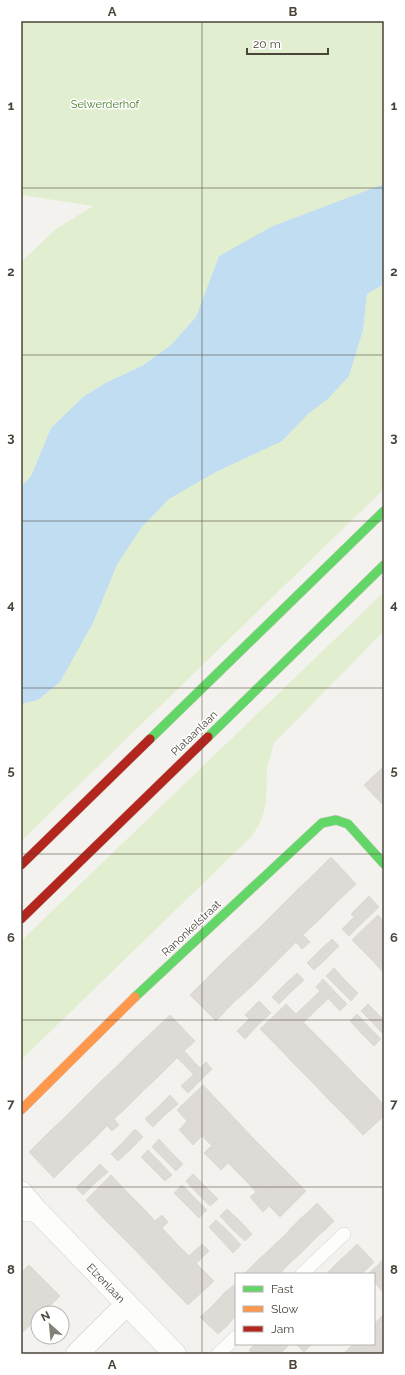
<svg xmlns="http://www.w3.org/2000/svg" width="405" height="1375" font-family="Raleway,sans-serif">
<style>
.green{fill:#e1eecf}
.water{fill:#c0ddf1}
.building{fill:#dedbd6;stroke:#dcd9d4}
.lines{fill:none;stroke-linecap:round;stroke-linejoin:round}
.lane-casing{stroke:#d2d0cb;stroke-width:14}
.street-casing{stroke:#d2d0cb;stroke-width:23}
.fast-casing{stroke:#d3cfc5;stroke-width:10}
.slow-casing{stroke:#d3cfc5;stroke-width:10}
.jam-casing{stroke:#d3cfc5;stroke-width:10}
.lane{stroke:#fdfdfc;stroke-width:13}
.street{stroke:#fdfdfc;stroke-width:22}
.fast{stroke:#63d668;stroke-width:9}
.slow{stroke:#ff974d;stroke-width:9}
.jam{stroke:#b3261e;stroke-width:9}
.grid{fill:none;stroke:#4b4439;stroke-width:1;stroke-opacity:0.55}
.labels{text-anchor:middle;stroke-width:3;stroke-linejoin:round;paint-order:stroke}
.park-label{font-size:11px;fill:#4a7f2a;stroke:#fff}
.street-label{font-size:11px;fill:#4b4439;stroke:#fff}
.neatline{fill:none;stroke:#4b4439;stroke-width:1.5}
.grid-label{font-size:13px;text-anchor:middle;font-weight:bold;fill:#4b4439}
</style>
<rect width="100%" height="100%" fill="#f4f2ee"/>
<path class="green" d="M21,21H384V184L348,199L219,256L196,317L171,345L142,366L105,383L83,397L51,428L31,476L21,487V262L56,229L93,206L21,195Z
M384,284V489L21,841V704L38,700L60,682L93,623L117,565L141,528L169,499L216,472L282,441L309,413L328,399L349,376L363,330L367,294Z
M384,592V631L274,743L267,768L266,800L264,812L259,825L251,837L21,1060V941Z"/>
<path class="water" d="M384,184V284L367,294L363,330L349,376L328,399L309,413L282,441L216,472L169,499L141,528L117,565L93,623L60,682L38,700L21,704V487L31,476L51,428L83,397L105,383L142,366L171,345L196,317L219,256L273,226Z"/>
<path class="building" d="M382,768L384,771V806L364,785Z
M331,857L356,884L338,901L313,875Z
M313,875L338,901L321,918L295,892Z
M295,892L321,918L303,935L278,909Z
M369,896L379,907L361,924L351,914Z
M278,909L310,942L302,949L296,942L286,952L261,926Z
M378,915L384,922V944L370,958L352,940Z
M354,917L361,924L349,936L342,929Z
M261,926L286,952L268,970L243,943Z
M332,939L339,946L327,958L319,951Z
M243,943L268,970L251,987L225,960Z
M384,944V973L370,958Z
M319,951L327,958L314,970L307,963Z
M225,960L251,987L233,1003L208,977Z
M334,968L346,981L338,988L326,976Z
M297,973L304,980L291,992L284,985Z
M208,977L233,1003L216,1021L190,995Z
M323,979L335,992L278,1047L260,1029L286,1004L296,1014L320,991L316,987Z
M346,981L358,993L351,1001L338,988Z
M284,985L291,992L279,1004L272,997Z
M335,992L347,1004L340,1011L328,998Z
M259,1001L271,1013L257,1026L245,1015Z
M368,1004L380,1016L373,1023L361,1011Z
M357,1014L369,1027L362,1034L350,1021Z
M170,1015L195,1041L184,1051L200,1068L206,1062L212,1069L200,1081L152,1032Z
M380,1016L384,1020V1035L373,1023Z
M249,1019L257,1026L245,1039L237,1031Z
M303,1022L321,1040L295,1065L278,1047Z
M369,1027L381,1039L374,1046L362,1034Z
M152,1032L177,1058L160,1075L134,1049Z
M321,1040L338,1057L312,1082L295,1065Z
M134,1049L160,1075L142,1092L117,1066Z
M338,1057L355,1075L329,1100L312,1082Z
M117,1066L142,1092L125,1109L99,1083Z
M193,1075L200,1081L188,1093L181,1086Z
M355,1075L372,1092L346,1117L329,1100Z
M99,1083L125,1109L114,1119L119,1125L112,1131L82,1100Z
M203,1085L220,1103L186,1137L179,1130L187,1121L177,1110Z
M372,1092L384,1105V1116L363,1135L346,1117Z
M170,1095L178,1104L165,1115L158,1107Z
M82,1100L107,1126L90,1143L65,1117Z
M220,1103L237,1121L212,1146L202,1136L193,1145L186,1137Z
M158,1107L165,1115L153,1127L145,1119Z
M65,1117L90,1143L72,1160L47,1134Z
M237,1121L254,1139L221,1170L204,1153Z
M135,1129L143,1137L131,1149L123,1142Z
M47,1134L72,1160L54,1178L29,1152Z
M159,1139L171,1152L164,1159L152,1147Z
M254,1139L271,1156L246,1181L228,1163Z
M123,1142L131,1149L118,1161L111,1154Z
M148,1150L160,1162L153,1169L141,1157Z
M171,1152L183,1164L176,1171L164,1159Z
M271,1156L288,1173L256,1204L250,1197L256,1192L246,1181Z
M160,1162L172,1175L165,1181L153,1169Z
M100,1164L108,1172L95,1183L88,1176Z
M288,1173L306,1191L280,1217L269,1206L263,1212L256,1204Z
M193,1174L205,1186L198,1194L186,1181Z
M111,1175L128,1193L103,1218L86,1200Z
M88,1176L95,1183L83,1195L76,1188Z
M182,1185L194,1197L186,1205L174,1193Z
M205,1186L218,1199L210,1206L198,1194Z
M128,1193L145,1210L120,1235L103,1218Z
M194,1197L207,1210L199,1218L186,1205Z
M317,1203L334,1221L326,1229L309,1211Z
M227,1209L240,1221L232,1229L220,1216Z
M145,1210L155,1221L162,1215L168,1222L137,1252L120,1235Z
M309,1211L326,1229L317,1237L300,1219Z
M300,1219L317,1237L309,1245L292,1227Z
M216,1220L229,1232L221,1240L209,1227Z
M240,1221L252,1234L245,1241L232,1229Z
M292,1227L309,1245L301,1253L284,1236Z
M162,1228L179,1246L154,1270L137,1252Z
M229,1232L241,1245L233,1253L221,1240Z
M284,1236L301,1253L292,1261L275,1244Z
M202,1244L209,1251L171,1288L154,1270L179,1246L189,1256Z
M275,1244L292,1261L284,1269L267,1252Z
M357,1244L374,1262L366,1270L349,1252Z
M267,1252L284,1269L280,1274H272L258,1260Z
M349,1252L366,1270L361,1274H353L340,1260Z
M384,1258V1269L379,1264Z
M258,1260L272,1274H256L250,1268Z
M340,1260L353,1274H337L332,1268Z
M196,1263L214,1281L188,1305L171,1288Z
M379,1264L384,1269V1273L374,1282V1274H368Z
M29,1265L60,1296L43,1313H38V1317L21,1334V1273Z
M250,1268L256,1274H244Z
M332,1268L337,1274H326Z
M384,1273V1293L374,1282Z
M234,1285L236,1287V1304L225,1292Z
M225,1292L236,1304V1316L234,1318L217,1301Z
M217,1301L234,1318L226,1327L209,1309Z
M209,1309L226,1327L218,1334L200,1317Z
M384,1314V1341L374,1330V1324Z
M374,1330L384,1341V1354H363L353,1344H374Z
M255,1344H259L269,1354H253L249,1350Z
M259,1344H276L283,1351L280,1354H269Z
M276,1344H290L283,1351Z
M296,1344H312L304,1352Z
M353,1344L363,1354H343Z"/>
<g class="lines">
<defs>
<path id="lane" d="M302,1274L344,1234
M218,1354L236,1337"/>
<path id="street" d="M21,1192L37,1211L21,1210
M37,1211L175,1354
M77,1354L127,1304"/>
<path id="fast" d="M208,737L384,565
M150,739L384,511
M135,997L322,823L336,820L348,824L384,864"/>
<path id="slow" d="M21,1110L135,997"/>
<path id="jam" d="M21,865L150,739
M21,919L208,737"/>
</defs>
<use href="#lane" class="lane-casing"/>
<use href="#street" class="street-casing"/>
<use href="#fast" class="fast-casing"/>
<use href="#slow" class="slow-casing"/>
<use href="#jam" class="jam-casing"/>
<use href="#lane" class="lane"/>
<use href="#street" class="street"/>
<use href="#fast" class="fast"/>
<use href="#slow" class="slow"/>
<use href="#jam" class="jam"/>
</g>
<path class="grid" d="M202,21V1354M21,188H384M21,355H384M21,521H384M21,688H384M21,854H384M21,1020H384M21,1187H384"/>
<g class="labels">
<g class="park-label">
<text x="105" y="108">Selwerderhof</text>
</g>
<g class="street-label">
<text transform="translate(194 733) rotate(-44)" y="4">Plataanlaan</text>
<text transform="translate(191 928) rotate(-43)" y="4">Ranonkelstraat</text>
<text transform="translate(106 1283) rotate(46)" y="4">Elzenlaan</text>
</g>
</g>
<rect width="405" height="1375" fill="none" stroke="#ffffff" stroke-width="44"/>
<rect x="235" y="1273" width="140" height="72" fill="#ffffff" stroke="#b7b4b0"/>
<rect x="243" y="1286" width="20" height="6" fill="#63d668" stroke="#b7b4b0"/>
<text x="271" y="1293" font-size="12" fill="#4b4439">Fast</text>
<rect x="243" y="1306" width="20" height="6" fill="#ff974d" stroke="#b7b4b0"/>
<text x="271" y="1313" font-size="12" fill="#4b4439">Slow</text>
<rect x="243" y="1326" width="20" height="6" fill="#b3261e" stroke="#b7b4b0"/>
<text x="271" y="1333" font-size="12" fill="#4b4439">Jam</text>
<g transform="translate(50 1325) rotate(333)"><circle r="19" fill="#ffffff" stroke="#b7b4b0"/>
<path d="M0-3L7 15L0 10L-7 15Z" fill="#868178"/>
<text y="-6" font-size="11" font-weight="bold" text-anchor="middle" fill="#4b4439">N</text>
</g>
<path d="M247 48v6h81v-6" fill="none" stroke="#4b4439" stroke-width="2"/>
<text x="253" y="48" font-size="12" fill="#4b4439" stroke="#ffffff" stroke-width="3" paint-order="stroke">20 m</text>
<rect x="22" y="22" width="361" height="1331" class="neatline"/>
<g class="grid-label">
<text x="112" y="16">A</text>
<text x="293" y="16">B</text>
<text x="11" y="110">1</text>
<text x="394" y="110">1</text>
<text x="11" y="276">2</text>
<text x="394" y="276">2</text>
<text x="11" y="442">3</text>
<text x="394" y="442">3</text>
<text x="11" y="609">4</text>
<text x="394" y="609">4</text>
<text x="11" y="775">5</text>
<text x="394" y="775">5</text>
<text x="11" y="942">6</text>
<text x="394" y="942">6</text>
<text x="11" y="1108">7</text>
<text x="394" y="1108">7</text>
<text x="11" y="1274">8</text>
<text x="394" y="1274">8</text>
<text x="112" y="1369">A</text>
<text x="293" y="1369">B</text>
</g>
</svg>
